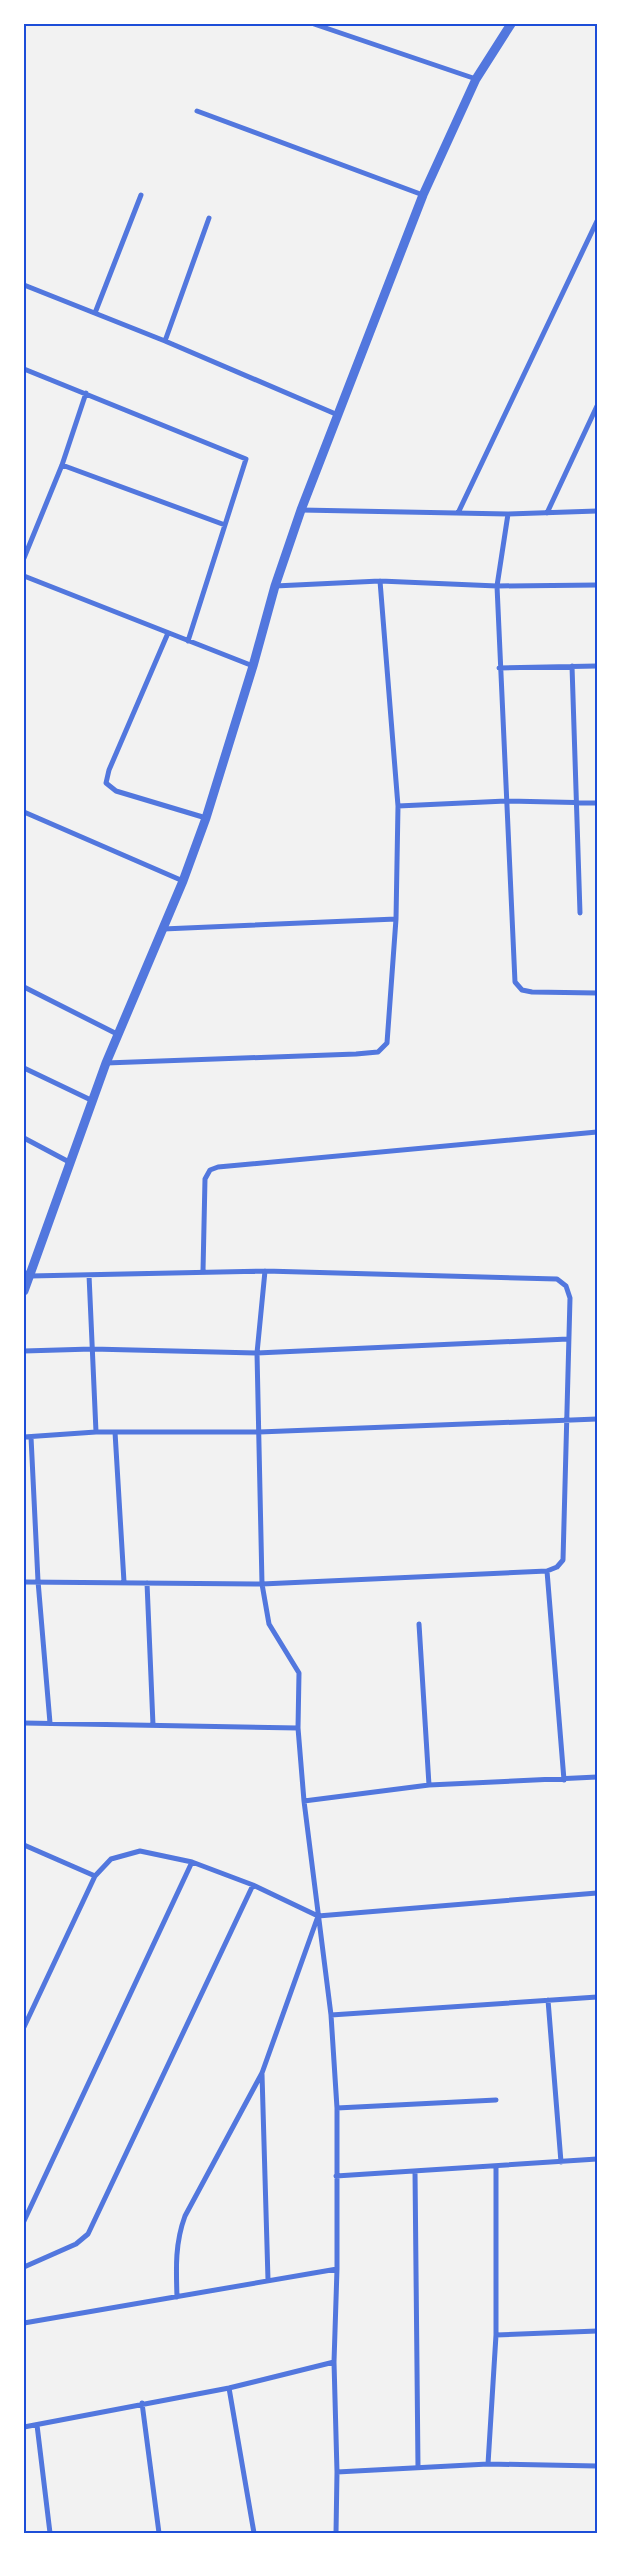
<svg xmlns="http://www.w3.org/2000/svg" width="621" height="2557" font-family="Montserrat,sans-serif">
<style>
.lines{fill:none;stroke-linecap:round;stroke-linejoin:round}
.minor{stroke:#5277de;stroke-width:5}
.tertiary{stroke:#5277de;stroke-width:9}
.neatline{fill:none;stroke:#1d4ed8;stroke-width:2}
</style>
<rect width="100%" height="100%" fill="#f2f2f2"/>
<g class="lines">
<path class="minor" d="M314,24L476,79
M197,111L423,195
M24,285L165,341L338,415
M95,313L141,195
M165,341L209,218
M24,369L246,459L188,641
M62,465L225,525
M301,510L508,514L597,511
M458,513L597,221
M547,513L597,406
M508,514L497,586L515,982L522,990L532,992L597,993
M24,558L62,465L86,393
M24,576L253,666
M275,586L380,581L497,586L597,585
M168,633L109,770L106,783L116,791L206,818
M572,666L580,913
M499,668L597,666
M398,806L506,801L597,803
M24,812L183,881
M163,929L396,919
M24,987L117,1034
M106,1063L356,1054L378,1052L387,1043L396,919L398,806L380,581
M24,1068L93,1101
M24,1138L71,1163
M203,1271L205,1179L210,1170L218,1167L597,1132
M265,1271L257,1353L262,1584L269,1624L299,1673L298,1728L304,1801L331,2015L337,2108V2269L334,2362L337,2472L336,2533
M24,1272L30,1276L265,1271L557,1279L566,1286L570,1298L563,1560L557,1567L547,1571L262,1584L24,1582
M89,1275L96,1432
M24,1351L92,1349L257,1353L568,1339
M115,1432L124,1582
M24,1437L96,1432H259L597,1419
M31,1437L38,1581L50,1723
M547,1571L564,1780
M147,1583L153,1725
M419,1624L429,1785
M24,1723L298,1728
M304,1801L429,1785L597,1777
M24,1845L95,1876
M548,2000L561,2162
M331,2015L597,1997
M24,2027L95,1876L111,1859L140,1851L192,1862L253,1885L318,1916L597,1893
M262,2074L268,2280
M337,2108L496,2100
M415,2171L418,2467
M336,2176L597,2159
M24,2221L192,1862
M24,2267L76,2244L88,2234L253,1885
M177,2297C176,2268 175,2243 185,2216L262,2073L317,1919
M24,2323L337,2269
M496,2335L597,2331
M229,2388L254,2533
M142,2403L159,2533
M37,2425L50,2533
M24,2427L229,2388L334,2362
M488,2464L496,2335V2167
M337,2472L488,2464L597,2466"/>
<path class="tertiary" d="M24,1291L106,1063L183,881L206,818L253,666L275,586L301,510L423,195L476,79L511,24"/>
</g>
<rect width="621" height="2557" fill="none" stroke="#ffffff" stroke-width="50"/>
<rect x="25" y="25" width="571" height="2507" class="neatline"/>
</svg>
